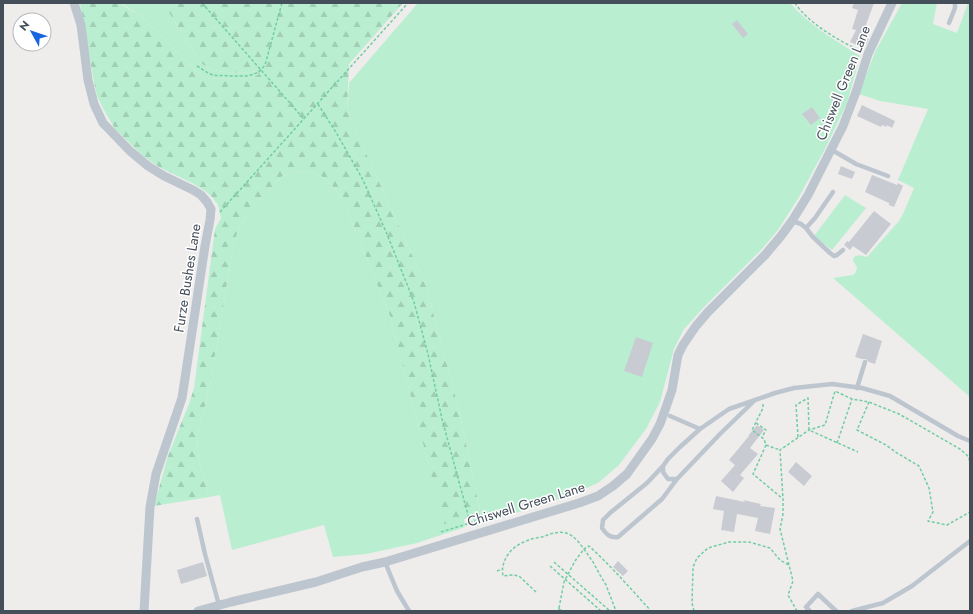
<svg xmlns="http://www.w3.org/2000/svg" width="973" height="614" font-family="Jost,sans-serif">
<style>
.green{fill:#b9efd0}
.forest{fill:url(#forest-firs)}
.building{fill:#c9cbd2}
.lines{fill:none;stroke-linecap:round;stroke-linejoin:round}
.path{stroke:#71cda3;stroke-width:1.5;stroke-dasharray:3 2;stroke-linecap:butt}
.lane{stroke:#bdc6cf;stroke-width:4.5}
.street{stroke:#bdc6cf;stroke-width:9}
.labels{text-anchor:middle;stroke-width:3;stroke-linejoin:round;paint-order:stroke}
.street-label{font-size:14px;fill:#454f5a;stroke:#fff}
</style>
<defs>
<pattern id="forest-firs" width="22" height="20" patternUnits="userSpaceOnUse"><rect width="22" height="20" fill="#b9efd0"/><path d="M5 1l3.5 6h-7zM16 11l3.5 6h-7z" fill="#a0cfb5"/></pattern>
</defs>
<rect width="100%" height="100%" fill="#efecec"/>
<path class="green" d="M121,3H163L201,63L211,70L226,72L246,73L256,71L259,74L254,77L241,79L204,78L188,63L141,16L122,4Z
M418,3H790C810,26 835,40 860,56L847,103L826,147L799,197L778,230L761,250L706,305L684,329L674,349L660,402L646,429L619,465L598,483L568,496L476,526L472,517L481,515L458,406L426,286L347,111L349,83Z
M902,3H937L933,24L957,33L968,3H970V397L833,278L853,275L856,272L857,267L853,261L854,257L859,255L867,257L899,221L903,214L914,188L898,180L928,109L880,101L859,94L875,52Z
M308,171L320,175L332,185L345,205L390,316L444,523L464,519L465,527L417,543L366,554L333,557L324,525L232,550L220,495L209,497L199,463L197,436L209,391L232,253L238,229L253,206L282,176L294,172Z
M845,195L866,208L832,250L814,236Z"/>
<path class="forest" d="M80,3H121L122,5L141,16L188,63L204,78L241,79L254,77L259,74L256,71L246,73L226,72L211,70L201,63L163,3H286L306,4L309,3H403L349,64L347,111L426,286L458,406L481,515L444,524L390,316L345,205L332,185L320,175L308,171L294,172L282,176L253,206L238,229L232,253L209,391L197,436L199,463L209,497L154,506L168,456L190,401L194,388L215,229L221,218L218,205L212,197L205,191L194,184L159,167L142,155L115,129L104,110L97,96L94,82Z"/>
<path class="building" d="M854,3H874L862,36L869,39L864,48L850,42L856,30L852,29L858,10L852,8Z
M737,20L748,34L743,38L732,24Z
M862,105L895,121L892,128L887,125V127L882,125L881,127L857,116Z
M812,107L820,118L811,125L802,114Z
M841,166L855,172L852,179L838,174Z
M872,175L897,185L898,183L903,186L894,207L889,205V203L865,192Z
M874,211L891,224L866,255L853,246L850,250L844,245L847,241L849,242Z
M863,334L882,341L875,364L869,362L866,359H862L855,357Z
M636,337L653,343L642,377L624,371Z
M757,425L764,430L750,448L758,454L740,475L744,478L733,492L721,481L735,465L729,460L749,436H748Z
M796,462L812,476L804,486L788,472Z
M716,496L745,502L743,500L761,504L760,506L775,508L770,534L755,531L758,518L737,514L734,532L721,530L724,511L713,509Z
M618,561L628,571L623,576L613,567Z
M203,562L207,576L181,584L177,570Z"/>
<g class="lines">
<path class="path" d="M202,3L304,119
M795,3C808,23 839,41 861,51
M197,66C202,69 207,73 213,75C218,76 224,75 229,76C244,76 256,78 265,65L282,3
M318,104L337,134L363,180L387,234L414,302L428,354L442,419L471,526
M220,212L408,3
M869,402L857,430L886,445L897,453L919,466L929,488L933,512L928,521L947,525L970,512
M763,404V408L752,430L764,439L766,445L753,474L783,499
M756,423L766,430L762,437
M798,437L796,405L808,398L809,430L858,452
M837,443L852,399
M766,445L780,450
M441,532L470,523L490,515
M554,562L610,611
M550,566L601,611
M497,571L502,569
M536,592L519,576L513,575L503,576C500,561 511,547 524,542C530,539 536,538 542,537C550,534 558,531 566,533C574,535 580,544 584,549L589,546C611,566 631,589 651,611
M559,608L564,582L575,561L584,549L593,562L600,575L606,585L616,611
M559,611V608L562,611
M694,611L692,603L693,567L697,558L708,548L729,542H749L770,548L780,560L789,565
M797,611L788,595L793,581L780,529L783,514V499L780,450L809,430L825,425L835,391L852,399L869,402L899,414L960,449L969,457L970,467"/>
<path class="lane" d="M949,23L955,8V3
M832,150L856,164L888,176
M792,221L801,224L806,228L813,237L830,253L834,256L837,255L843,250
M806,228L815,218L833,192
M857,388L865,362
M754,401L720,434L677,479H668L663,472V466L668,459L680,447L700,429L729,409L775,393L794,388L832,384L862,388L890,396L958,436L970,441
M670,416L700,429
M663,466L647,483L610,513L603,520L602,528C607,535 610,538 618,537L662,499L677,479
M197,519L205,554L219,605
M385,562L397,591L409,611
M810,611L806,607L818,594L836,611
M852,611L883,603L912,586L970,541"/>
<path class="street" d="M74,3L81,25L88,80L94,104L103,123L130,151L148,166L164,176L193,190L201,195L207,202L211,209L210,220L205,246L182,398L156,474L150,507L144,611
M198,611L231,602L316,582L362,567L385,562L579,503L598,496L613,486L627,474L652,439L660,424L664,413L672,390L678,355L683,345L696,326L708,312L765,255L781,236L792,221L808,195L843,126L856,92L868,54L892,3"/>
</g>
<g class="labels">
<g class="street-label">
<text transform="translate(843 83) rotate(-68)" y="5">Chiswell Green Lane</text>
<text transform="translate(187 278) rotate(-81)" y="5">Furze Bushes Lane</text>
<text transform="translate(526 504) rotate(-17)" y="5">Chiswell Green Lane</text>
</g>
</g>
<rect width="973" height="614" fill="none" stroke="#454f5a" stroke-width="8"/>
<g transform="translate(32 32) rotate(310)"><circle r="19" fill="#ffffff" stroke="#b5b9bd"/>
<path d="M0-3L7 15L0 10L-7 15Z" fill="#1766df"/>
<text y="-6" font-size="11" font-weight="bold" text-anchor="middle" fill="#454f5a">N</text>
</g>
</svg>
